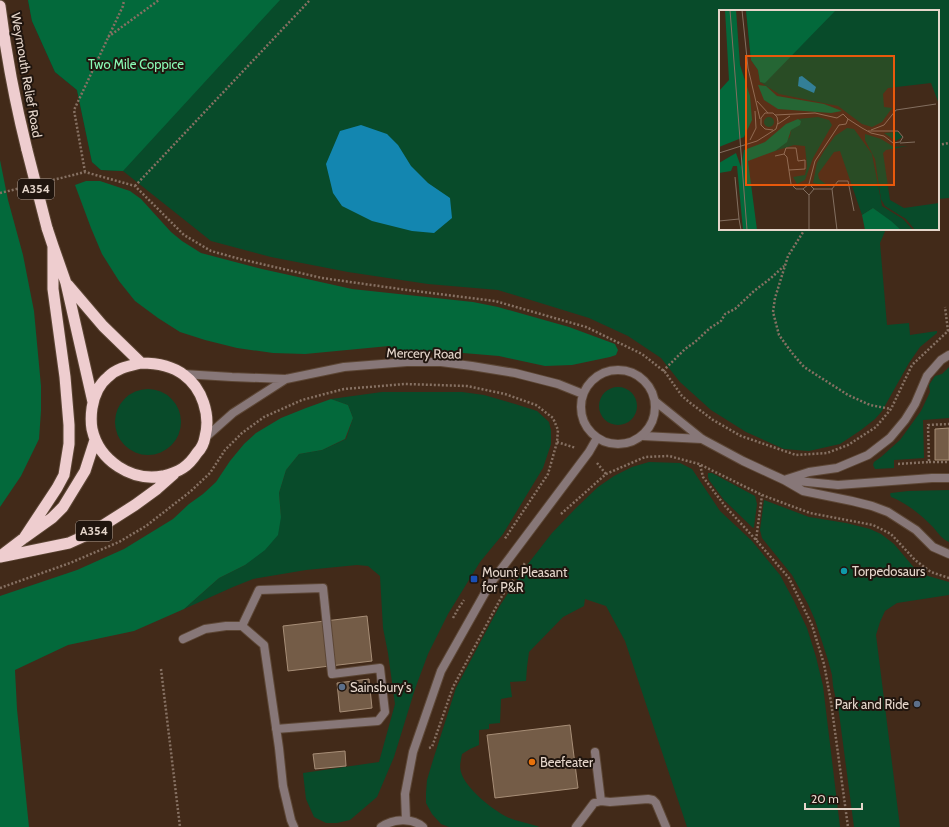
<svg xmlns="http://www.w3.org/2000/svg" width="949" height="827" font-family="Cabin,sans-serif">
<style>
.green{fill:#084b2a}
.forest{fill:#03693b}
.water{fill:#1386b0}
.building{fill:#745c47;stroke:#a78e77}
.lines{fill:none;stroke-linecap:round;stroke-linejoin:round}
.service-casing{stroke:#5c4635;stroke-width:10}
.minor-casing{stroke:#5c4635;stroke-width:10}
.trunk-casing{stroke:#5c4635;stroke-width:13}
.path{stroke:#867163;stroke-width:2.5;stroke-dasharray:2 2;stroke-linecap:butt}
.service{stroke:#877778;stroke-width:8}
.minor{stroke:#877778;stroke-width:8}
.trunk{stroke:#eecdcf;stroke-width:11}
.trunk-bridge-casing{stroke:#5c4635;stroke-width:13;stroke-linecap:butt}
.trunk-bridge{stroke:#eecdcf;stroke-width:11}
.culture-dot{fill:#0f9aa8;stroke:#20150e;stroke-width:1.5}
.transit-dot{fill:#1a4fb4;stroke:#20150e;stroke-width:1.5}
.service-dot{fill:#5c6f8a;stroke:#20150e;stroke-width:1.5}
.food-dot{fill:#e8710a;stroke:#20150e;stroke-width:1.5}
.labels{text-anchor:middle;stroke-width:4;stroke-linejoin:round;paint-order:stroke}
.shield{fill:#20150e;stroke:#aa9c92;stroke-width:1}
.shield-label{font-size:12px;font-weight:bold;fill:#e5d6cb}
.park-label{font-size:13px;fill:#8afab5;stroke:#20150e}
.street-label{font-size:13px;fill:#e5d6cb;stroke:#20150e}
.poi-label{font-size:13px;fill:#e5d6cb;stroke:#20150e;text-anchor:start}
.inset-road{fill:none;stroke:#836f60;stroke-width:1}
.view{fill:#e8590c;fill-opacity:0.15;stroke:#e8590c;stroke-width:2}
.inset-edge{fill:none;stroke:#e5d6cb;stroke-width:2}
</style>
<rect width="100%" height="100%" fill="#422a19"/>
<path class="green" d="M28,0H949V198L938,199V11H720V229H886L880,243L887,325L909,323L910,335L937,331V333L920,347L909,363L882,411L875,419L861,430L840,444L809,451L784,449L746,432L711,410L680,382L661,358L628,336L589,318L498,290L428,284L348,272L271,257L211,241L123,171L101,170L92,162L77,90L55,72L32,21Z
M949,367V418L923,420L924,458L894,460V468L875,469L873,465L874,462L881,457L900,440L921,411L930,392L929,385L935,376L942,374Z
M599 406a19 19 0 1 1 38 0a19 19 0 1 1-38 0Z
M115 422a33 33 0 1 1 66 0a33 33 0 1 1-66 0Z
M382,392H462L484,395L515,404L537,411L549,422L551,431V444L543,468L503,534L480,562L448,614L428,654L415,689L394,757L377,797L350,820L337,823H326L314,817L306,799L303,773L379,762L395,704L388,653L383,628L380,576L368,566L357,565L306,570L253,579L233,587L184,609L219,578L245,565L281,517L279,493L286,470L299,454L322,450L346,439L353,418L348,405L331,399Z
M649,462L680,463L692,469L720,511L752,541L780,575L794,601L807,628L816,657L823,686L840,827H687L625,641L606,606L585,599L584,606L563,617L529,652L527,667L526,681L510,682L512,697L501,699L500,723L489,724V729L479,730V745L470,749L462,754C461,760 459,766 461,772C465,788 493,810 507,817C516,821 527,823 537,826L539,827H449L441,824L432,814L426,803V793L427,780L433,760L456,688L499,607L524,569L552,533L575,509L598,487L614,476L632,467Z
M708,473H712L755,496L757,504L754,527L753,528L751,526L724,500L709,480L708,477Z
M949,490V542C942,539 938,533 933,527C921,515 907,503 891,497L890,494L891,493L908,491Z
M764,500L809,517L846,523L870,529L881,534L894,544L916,570L928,576L949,582V595L897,603L885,611L880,622L876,635L900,827H854L839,713L833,686L832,675L828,660L815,620L808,604L792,575L762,538L760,530Z"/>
<path class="forest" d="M28,0H280L123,171L101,170L92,162L77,90L55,72L32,21Z
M0,160L8,200L23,255L34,311L41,386V411L39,439L21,476L0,507Z
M86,181H100L130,191L141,199L171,232L182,241L201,253L262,269L352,289L473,302L498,307L569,327L615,344L618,350L616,355L610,357L572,365L545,366L499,356L463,353L395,350L389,346L305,354L273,353L237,348L205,340L180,332L158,318L135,301L119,281L102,254L91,228L75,185Z
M331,399L348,405L353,418L345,439L322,450L299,454L286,470L279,493L281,517L278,535L265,550L245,565L219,578L184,609L134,631L68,645L15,670L17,709L29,827H0V596L77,570L124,549L173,519L189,504L203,494L216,482L230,461L244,444L256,433L281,418L306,408Z"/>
<path class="water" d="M361,125L387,134L398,145L411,166L428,183L450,198L452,218L434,233L412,231L372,221L342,206L333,193L326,164L340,131Z"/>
<path class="building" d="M949,428V460H935V429Z
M367,616L372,661L288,671L283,626Z
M369,679L372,708L340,712L337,683Z
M570,725L578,788L495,798L487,735Z
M345,751L346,766L315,769L313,754Z"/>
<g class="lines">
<defs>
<path id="service" d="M656,402L702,439L743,461L784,480L803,491L852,501L872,506L888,512L916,530L933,547L949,554
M643,436L702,439
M784,480L809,472L837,468L868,455L890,438L905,420L915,404L927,376L941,360L949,355
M787,480L838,485L932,478H949
M242,626L259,590L323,588L332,674L380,668L385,712L378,721L276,729
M183,639L205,629L226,626H242L264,645L279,748L283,786L291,820L294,827
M595,752L601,801
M576,827L594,803L601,801L610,802L648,799L653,800L656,803L666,827"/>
<path id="minor" d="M581 407a37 37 0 1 1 74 0a37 37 0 1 1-74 0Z
M183,374L232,377L286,379L344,367L407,362H441L472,366L515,373L558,384L583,394
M206,437L233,413L286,379
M406,820L405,794L413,752L441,671L490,584L589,452L597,438
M381,827C393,819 412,817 423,827"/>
<path id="trunk" d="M0,6C6,54 15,102 27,150
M47,228L53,246L66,283L93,402
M68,285L103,326L141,363
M141,363C156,363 171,365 184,375C202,388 211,415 205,437C204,443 201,449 197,453C188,467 179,472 163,476C132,482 99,461 92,429C91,423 91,415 92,408C94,396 98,385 108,377C117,368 129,366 141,363Z
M24,538L57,488L64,475L69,444V425L65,377L53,289V246
M2,555L24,538L52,518L63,507L85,471L95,440
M0,557L69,543L91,533L135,505L157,489L174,474"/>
</defs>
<use href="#service" class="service-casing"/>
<use href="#minor" class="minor-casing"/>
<use href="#trunk" class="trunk-casing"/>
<path class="path" d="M108,37L159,0
M938,145L949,143
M85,172L74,110L123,6L124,0
M49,181L85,172L135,186L184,235L211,251L240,259L322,278L407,290L495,301L586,327L642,354L665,372L682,396L689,402L713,420L741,436L796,455L827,453L848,445L876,427L891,409L912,365L948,331L945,307
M135,186L310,0
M0,193L21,188
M805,229L788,256L775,298L773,312L779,335L792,353L804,367L848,395L870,405L891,409
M663,371L685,349L695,342L710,328L721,321L725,314L735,309L754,291L771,278L784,266
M557,442L576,448
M929,462H949
M597,463L606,474
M898,464L929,462L928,425L949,424
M700,465L703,477L725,506L756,540L789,578L812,625L824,664L831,702L848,827
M561,514L606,474L645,457L669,456L699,464L762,495L810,513L873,525L891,534L915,560L931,572L949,578
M756,540L762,495
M0,588L70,563L119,542L146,526L191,491L210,473L225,450L242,433L264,417L302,400L344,389L405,384L467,386L505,394L536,405L553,418L558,430L557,442L548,474L504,540
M453,618L458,609L464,600
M161,669L180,827
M429,748L432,747L453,687L502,596L525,563"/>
<use href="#service" class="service"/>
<use href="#minor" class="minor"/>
<use href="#trunk" class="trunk"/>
<defs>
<path id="trunk-bridge" d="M27,150L47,228"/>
</defs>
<use href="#trunk-bridge" class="trunk-bridge-casing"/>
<use href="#trunk-bridge" class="trunk-bridge"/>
</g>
<circle class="culture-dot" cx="844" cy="571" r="4"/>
<rect class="transit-dot" x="470" y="575" width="8" height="8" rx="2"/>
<g class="service-dot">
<circle cx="342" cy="687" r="4"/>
<circle cx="917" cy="704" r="4"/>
</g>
<circle class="food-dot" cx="532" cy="762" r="4"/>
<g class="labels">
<g class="shield">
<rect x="18" y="179" width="36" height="20" rx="3"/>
<rect x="76" y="521" width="36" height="20" rx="3"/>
</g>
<g class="shield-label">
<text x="36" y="193">A354</text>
<text x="94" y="535">A354</text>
</g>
<g class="park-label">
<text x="136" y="69">Two Mile Coppice</text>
</g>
<g class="street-label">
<text transform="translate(27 75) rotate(80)" y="5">Weymouth Relief Road</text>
<text transform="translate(424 353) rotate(1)" y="5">Mercery Road</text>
</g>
<g class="poi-label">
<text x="852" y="576">Torpedosaurs</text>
<text x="482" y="577">Mount Pleasant<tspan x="482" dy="15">for P&amp;R</tspan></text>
<text x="350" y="692">Sainsbury's</text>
<text x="909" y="709" text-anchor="end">Park and Ride</text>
<text x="540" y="767">Beefeater</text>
</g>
</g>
<g transform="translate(719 10)">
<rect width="220" height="220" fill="#422a19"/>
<path d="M27,0H220V94L212,73L169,78L164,84L165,97L173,98L163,112L153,117L143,114L119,96L60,84L41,72L39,60L32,50ZM45 112a5 5 0 1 1 10 0a5 5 0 1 1-10 0ZM99,107L110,110L113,115L94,148L86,170L78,174L74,167L86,165L88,156L86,136L75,135L56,141L71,127L72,120L81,109H79ZM128,118L135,119L153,144L163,196L184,209L194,220H182L154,198L143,205L121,141L115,142L99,164L100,169L111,177L94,173L98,153L105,141L116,126ZM179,122L183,127L177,131L165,123ZM146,124L162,129L175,137L189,136L167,140L164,143L171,190L185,198L220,193V220H196L187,209L166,196L162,189L156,149L146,130Z" fill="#084b2a"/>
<path d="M6,0H17L21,55L31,86L33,110L25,127L0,137V81L10,70ZM27,0H117L46,73L41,72L39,60L32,50ZM39,75L47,76L58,86L105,94L123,101L112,103L59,99L45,90ZM79,109L82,111L81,115L72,120L68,132L56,141L29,151L38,220H24L18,156H14L12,161L0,163V153L17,143L22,157L25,140L46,132L67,114ZM154,198L172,211L182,220H146L143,205Z" fill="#03693b"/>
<path d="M83,66L97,77L95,83L79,76L80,67Z" fill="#1386b0"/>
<path class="inset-road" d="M11,0L28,220M23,0L29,58L41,109M38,91L49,103M56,105L96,103L118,108M118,108L124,104L129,109L127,114L120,115M129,109L143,118L152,123L165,126L174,133L181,132L184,127L179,121H149M59,114L71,106M152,120L165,115L177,100L217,94M31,130L37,118L36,101M181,133L196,132M0,143L38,131L57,119L59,112L58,107L54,103H46L42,108V115L46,119L54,120M65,144L67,138H77L79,151L86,150V159L70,160M56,146L65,144L68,147L72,174L77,179H84M16,167L20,209M90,174L96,151L120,115M95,179H113L119,171H129L135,201M113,179L118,220M90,185L84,179L90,174M90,185L95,179L90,174M0,211L20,209L22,220M90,220V185"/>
<path class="view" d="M27,46H175V175H27Z"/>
<rect width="220" height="220" class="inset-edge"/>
</g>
<path d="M805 803v6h57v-6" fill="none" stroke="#e5d6cb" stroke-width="2"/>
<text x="811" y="803" font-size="12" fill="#e5d6cb" stroke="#20150e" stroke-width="3" paint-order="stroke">20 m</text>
</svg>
